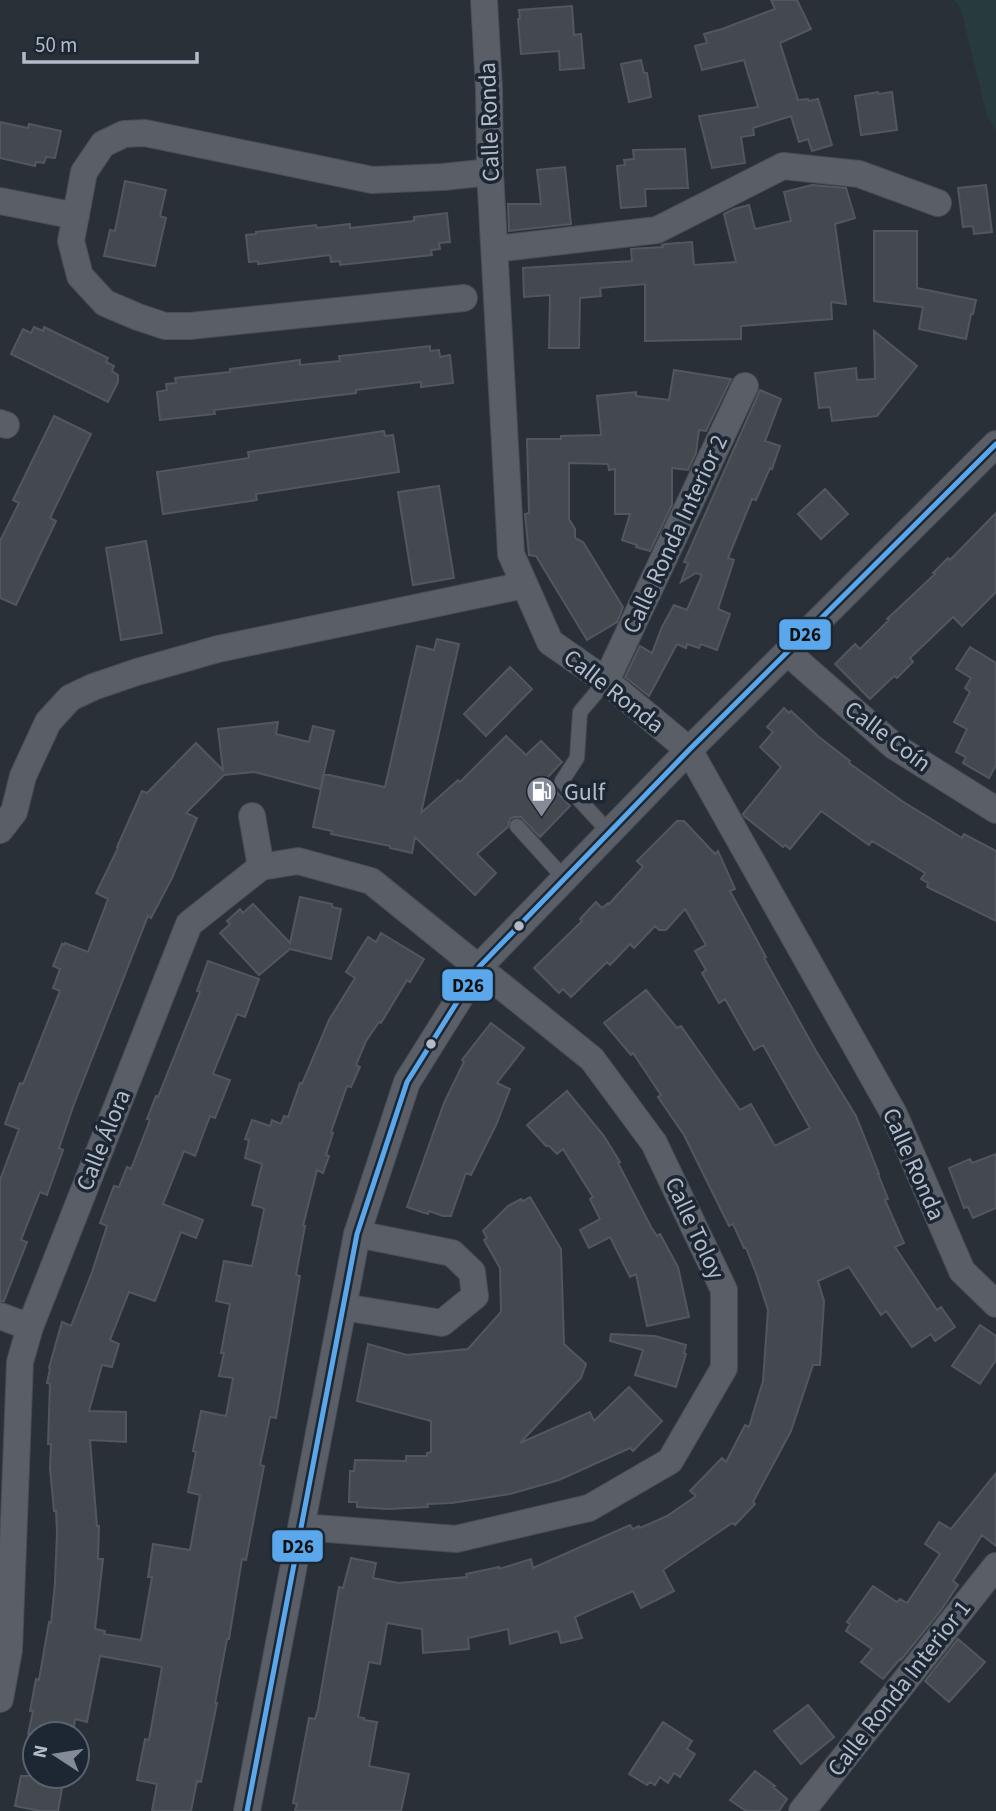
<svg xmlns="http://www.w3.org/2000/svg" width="996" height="1811" font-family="'Source Sans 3',sans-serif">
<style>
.green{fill:#273a3e}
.building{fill:#444950;stroke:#52575f;stroke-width:2}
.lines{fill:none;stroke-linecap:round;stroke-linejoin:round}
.lane-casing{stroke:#484c53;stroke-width:16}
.street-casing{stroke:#484c53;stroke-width:28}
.lane{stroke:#5a5e66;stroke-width:14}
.street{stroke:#5a5e66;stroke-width:26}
.bus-1-casing{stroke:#1d2633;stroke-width:10}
.bus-1{stroke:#5aa8eb;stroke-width:5}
.bus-dot{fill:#b4bcc9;stroke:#1d2633;stroke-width:2.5}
.labels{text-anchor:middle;stroke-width:7;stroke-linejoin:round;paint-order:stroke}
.street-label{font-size:24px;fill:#b4bcc9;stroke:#1d2633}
.poi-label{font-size:24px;fill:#b4bcc9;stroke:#1d2633;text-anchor:start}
.line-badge{stroke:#1d2633;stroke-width:2.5}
.pale-badge-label{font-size:19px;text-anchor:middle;font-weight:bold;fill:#111}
</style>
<rect width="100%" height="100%" fill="#2a3038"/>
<path class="green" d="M954,0H996V131L987,116L961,9Z"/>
<path class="building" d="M771,0H797L811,29L780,43L798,100L808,99L809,101L818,99L832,145L812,151L808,139L799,142L791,116L753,128L754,135L741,137L745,163L712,168L699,116L758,107L744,60L702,70L695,46L707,43L704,34L722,29L775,9Z
M572,6L574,35L581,34L584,68L560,70L559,51L521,54L518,19H520L519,10Z
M641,60L644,73H647L651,97L629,102L621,64Z
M878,92L879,94L892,92L897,130L861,135L855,96Z
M0,122L28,128L29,124L61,131L55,158L46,157L44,163L36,162L35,166L0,158Z
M685,149L688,188L645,189L646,206L621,208L617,166L625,165L624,160L634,159L633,150Z
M565,167L571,224L509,231L508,204H541L537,170Z
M125,181L166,190L160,216L166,218L155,266L104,256L110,230L115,231Z
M812,185L846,188L855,218L835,224L846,304L831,302L832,319L741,326V339L645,341V284L600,288L601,296L580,298L579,348H549L550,295L524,297L523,268L632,261L631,249L663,247L662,245L665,244L692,242L694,265L736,262L724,214L734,209L749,205L755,229L791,221L784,192Z
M986,185L992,232L974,234L973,226L963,227L958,188Z
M447,213L450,242L439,243L440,249L431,250L432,255L340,265V261L331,262L330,255L258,264V261L249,262L246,235L256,234V232L316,225L317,228L350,224V228L414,221V217Z
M874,231H917V288L976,300L973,314H971L966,339L919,329L923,307L874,301Z
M34,327L43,331L44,327L108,358L106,362L114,366L112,371L118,375V382L108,402L11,354L23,329L31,333Z
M874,331L917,366L877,416L832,421L830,407L819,408L815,373L856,368L857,380L875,379Z
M430,346V351L439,350L440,357L450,355L453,383L421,387V382L356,390V393L214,410L215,414L160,420L157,392L167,390L166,384L176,383L175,378L230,372V369L300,360V365L340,361L339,356Z
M674,370L731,379L706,431L699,430L696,453L688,470L672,468V505L650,551L636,547L637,545L622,540L630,514H615V469L609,470L608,464L569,463V519L575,529V538L583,542L623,607L617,622L587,640L536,556L529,555L525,514L529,513L527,439H561V436L601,435L597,396L636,392V396L669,400Z
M760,390L781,399L765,441L780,446L772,469L770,468L756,500L752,499L728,558L734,560L718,609L730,614L717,650L701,644L699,648L687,644L686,648L677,644L649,696L625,677L640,646L652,653L662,627L674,605L687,610L702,575L696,573L681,582L688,563L684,562Z
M54,416L91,434L50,518L56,521L16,605L0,598V541L19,503L13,500Z
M384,431L385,436L393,435L399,472L256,494L257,500L163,514L157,472L249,458L248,452Z
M439,486L454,578L413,585L398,492Z
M825,489L848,514L821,539L798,514Z
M996,513V592L962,626L953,617L910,658L913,662L897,678L894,676L870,699L835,664L855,644L860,649L889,620L887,619L935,574L933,573L948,558L950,560Z
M146,541L162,633L121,640L106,548Z
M437,639L459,644L421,813L458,780L460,782L506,736L526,755L541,741L562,762L545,780L570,806L540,837L521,817H514L510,819L508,827L477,854L496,873L475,895L415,837L412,853L390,848V846L331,834L332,831L313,827L324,774L385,787L417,646L434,650Z
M970,647L996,663V765L989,778L963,763L966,757L956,752L967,729L954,722L970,692L965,688L971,678L956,669Z
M510,667L532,689L486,736L464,714Z
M784,708L789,713L791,711L819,737L850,761L849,763L902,801L962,838L964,834L996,851V921L927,887L928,883L921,879L925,873L872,841L869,845L821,811L790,849L785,845L783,847L744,816L743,814L781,767L760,747L773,732L767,727Z
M278,722L276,734L309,742L313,726L334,731L320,789L254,772L224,775L186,813L197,818L172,878L151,918L148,916L74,1104L59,1148L63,1150L47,1195L40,1192L21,1240L27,1242L4,1301H0V1180L19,1129L5,1124L20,1083L23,1084L60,991L53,988L60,969L53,966L62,944L64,945L65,943L88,952L108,899L96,893L118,848L117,847L142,791L147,793L196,743L223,770L218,729Z
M677,821H684L715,854L718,851L735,889L730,891L766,957L764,958L816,1051L856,1116L879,1174H878L888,1199L885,1200L904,1243L895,1247L937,1310L941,1307L955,1327L935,1341L931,1334L912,1347L886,1311L881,1315L849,1267L818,1281L824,1301L820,1365H813L791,1431L753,1502L755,1504L735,1525L732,1523L663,1570L674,1591L641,1608L633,1591L575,1617L582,1638L561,1643L558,1631L510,1644L508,1629L468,1638L469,1649L423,1653L422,1629L387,1623L380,1664L369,1662L358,1717L364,1718V1720L377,1722L369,1766L409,1774L401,1811H295L297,1804L293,1803L309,1718L315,1719L318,1709L339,1587L343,1588L351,1558L376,1563L373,1578L398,1583L467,1577L466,1574L499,1567V1569L531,1559L533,1568L630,1525L633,1529L639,1526L640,1528L667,1516L696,1496L690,1491L722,1458L726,1462L745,1425L749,1427L763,1381L768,1310L756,1273L746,1248H744L733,1224L729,1226L684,1135L658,1097L661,1095L633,1053L631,1055L604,1023L646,990L677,1028L681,1026L740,1110L751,1104L775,1146L810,1128L763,1045L754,1050L725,999L719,1003L702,973L706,970L695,951L706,945L685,909L666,930H659L655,926L634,948L630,944L610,965L607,962L571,997L563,989L559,993L534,968L582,921L580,919L596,902L602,908L608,903L609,904L643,867L637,861Z
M300,897L332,904V907L341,909L331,959L290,949L259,975L220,933L230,924L227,921L240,909L243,913L253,904L290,943Z
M381,933L424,959L410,982L407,980L381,1023L379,1022L366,1041L356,1065L360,1067L351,1087L347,1086L331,1132L333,1133L326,1155L329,1156L323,1173L317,1170L303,1226H305L296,1275L300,1276L276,1418L270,1417L260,1465L264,1466L246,1560L242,1559L229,1639H227L215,1703H217L201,1782L197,1781L191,1811H152L157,1784L137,1780L145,1739L149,1740L162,1667L100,1656L87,1722L75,1719L73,1734H28L33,1711H30L36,1679L39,1680L49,1622L51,1623L55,1583L57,1532L56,1511H54L50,1468L51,1444H48L50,1384L47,1383L50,1369L49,1368L62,1322L71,1326L92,1272L107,1226L100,1223L114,1186L119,1187L127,1167L131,1169L150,1120L147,1119L156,1096L158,1097L200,992L197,991L208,961L259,979L245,1017L237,1014L213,1074L230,1080L215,1118L210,1116L195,1156L184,1151L163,1204L203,1220L196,1238L181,1232L155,1301L129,1292L110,1340L119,1344L112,1367L102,1365L89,1411L126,1412V1442L90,1440L97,1526H99L98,1559H103L95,1629L105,1631L104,1634L141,1640L152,1577H148L153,1544L190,1550L200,1495L188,1492L196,1452L193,1451L201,1411L226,1416L233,1378L219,1376L224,1353H221L230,1304L216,1301L224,1261L252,1266L264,1210L263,1208L252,1205L262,1164L245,1158L249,1140L245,1139L252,1120L270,1126L272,1120L281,1124L284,1116L288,1117L300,1083L302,1084L329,1020L355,978L346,972L368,937L376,942Z
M491,1023L524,1048L497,1083L510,1089L496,1125L471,1175L466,1173L451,1216H443L429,1211L428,1214L407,1207L444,1103L464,1062L462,1060Z
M567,1091L604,1136L620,1162L618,1163L651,1227L657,1236L660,1234L678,1267L689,1317L647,1326L636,1274L630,1277L610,1237L589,1248L580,1230L600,1219L590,1199L593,1197L563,1149L557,1154L549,1146H546L527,1125Z
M996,1154V1208L973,1218L968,1207L964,1208L949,1168L970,1159L972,1163Z
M530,1197L561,1249L564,1344L586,1364L581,1378L520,1443L590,1412L594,1421L629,1387L662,1421L633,1451L630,1448L559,1480L510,1494L452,1503L427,1504L428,1507L388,1509L357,1507V1502H349L350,1471H354L355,1460L406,1461V1456H427V1453L431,1452V1421L357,1401L368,1344L407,1355L468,1349L501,1312L500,1268L484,1240L487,1238L483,1231L508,1206L521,1199L523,1201Z
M980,1325L996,1336V1360L980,1384L952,1366Z
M611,1334L655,1336L686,1345L684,1353L686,1354L676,1387L635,1375L643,1350L610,1341Z
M996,1473V1546L982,1535L953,1581L958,1585L942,1609L901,1660L900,1659L883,1679L861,1662L872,1649L846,1631L850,1624L847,1622L873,1586L897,1602L900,1599L907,1603L940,1554L925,1544L939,1522L951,1529Z
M958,1639L985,1662L949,1702L925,1681Z
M808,1705L834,1737L801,1764L774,1731Z
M663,1722L692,1741L687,1749L695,1754L680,1777L674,1773L668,1783L660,1777L655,1785L650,1782L647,1785L629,1774Z
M755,1771L775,1786L773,1787L787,1799L779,1811H746L730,1800Z
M21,1776H53L52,1781L63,1783L58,1811H40L15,1806Z"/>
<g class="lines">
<defs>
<path id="lane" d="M606,681L580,712L577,758L562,781L609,832
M517,826L564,878"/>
<path id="street" d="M484,0L489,89L490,172L511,554L550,642L606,681L689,750L894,1114L962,1271L996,1304
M0,201L76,216
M495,249L657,230L783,166L859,174L938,203
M464,298L190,326H165L138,317L105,303L80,276L71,241L84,172L103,144L124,134L145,133L372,180L443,177L490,172
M0,423L6,425
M787,652L894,746L996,810
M606,681L745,386
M252,816L261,867
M0,830L14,812L23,776L48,722L70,698L93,687L137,672L218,649L524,585
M343,1307L442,1323L475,1296L472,1272L452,1253L357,1234
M0,1316L30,1327
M0,1699L9,1650L20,1362L30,1327L189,924L261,867L298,861L371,881L592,1059L654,1143L724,1290V1368L670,1461L589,1508L456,1539L302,1527
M247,1811L357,1234L407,1082L479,967L689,750L996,444
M802,1811L996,1566"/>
</defs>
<use href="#lane" class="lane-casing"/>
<use href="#street" class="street-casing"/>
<use href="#lane" class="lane"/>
<use href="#street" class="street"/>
<defs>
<path id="bus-1" d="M247,1811L357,1234L407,1082L479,967L689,750L996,444"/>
</defs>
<use href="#bus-1" class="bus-1-casing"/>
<use href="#bus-1" class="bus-1"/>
</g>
<defs>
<symbol id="fuel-pin" viewBox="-11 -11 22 30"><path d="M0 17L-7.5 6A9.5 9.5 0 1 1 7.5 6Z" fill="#848b96" stroke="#1d2633"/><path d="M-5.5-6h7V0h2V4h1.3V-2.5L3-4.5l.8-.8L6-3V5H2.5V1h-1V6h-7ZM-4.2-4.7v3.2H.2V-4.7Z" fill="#fff"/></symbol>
</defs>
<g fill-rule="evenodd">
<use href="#fuel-pin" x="524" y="774" width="35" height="47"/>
</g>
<g class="bus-dot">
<circle cx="519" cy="926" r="6"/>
<circle cx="431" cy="1044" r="6"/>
</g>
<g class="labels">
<g class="street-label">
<text transform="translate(489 122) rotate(-92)" y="8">Calle Ronda</text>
<text transform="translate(675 534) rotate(-65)" y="8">Calle Ronda Interior 2</text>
<text transform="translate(614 691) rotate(38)" y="8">Calle Ronda</text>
<text transform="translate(888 736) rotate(37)" y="8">Calle Coín</text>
<text transform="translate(103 1140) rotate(-68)" y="8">Calle Álora</text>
<text transform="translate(914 1164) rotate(66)" y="8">Calle Ronda</text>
<text transform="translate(695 1228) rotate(65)" y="8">Calle Toloy</text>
<text transform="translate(899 1688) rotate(-52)" y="8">Calle Ronda Interior 1</text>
</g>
<g class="poi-label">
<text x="564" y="800">Gulf</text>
</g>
</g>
<g class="line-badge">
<rect x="778" y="618" width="54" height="33" rx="7" fill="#5aa8eb"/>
<rect x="441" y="968" width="53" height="34" rx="7" fill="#5aa8eb"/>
<rect x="271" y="1529" width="53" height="34" rx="7" fill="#5aa8eb"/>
</g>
<g class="pale-badge-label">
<text x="805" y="641">D26</text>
<text x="468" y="992">D26</text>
<text x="298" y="1553">D26</text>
</g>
<g transform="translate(56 1755) rotate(282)"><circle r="33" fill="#1d2633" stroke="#59626f" stroke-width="2"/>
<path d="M0-5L12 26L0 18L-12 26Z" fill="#848b96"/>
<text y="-10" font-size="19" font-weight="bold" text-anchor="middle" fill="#b4bcc9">N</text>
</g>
<path d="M24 52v10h173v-10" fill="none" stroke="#b4bcc9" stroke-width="3.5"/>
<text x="35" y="52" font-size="21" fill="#b4bcc9" stroke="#1d2633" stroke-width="5" paint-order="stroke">50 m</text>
</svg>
